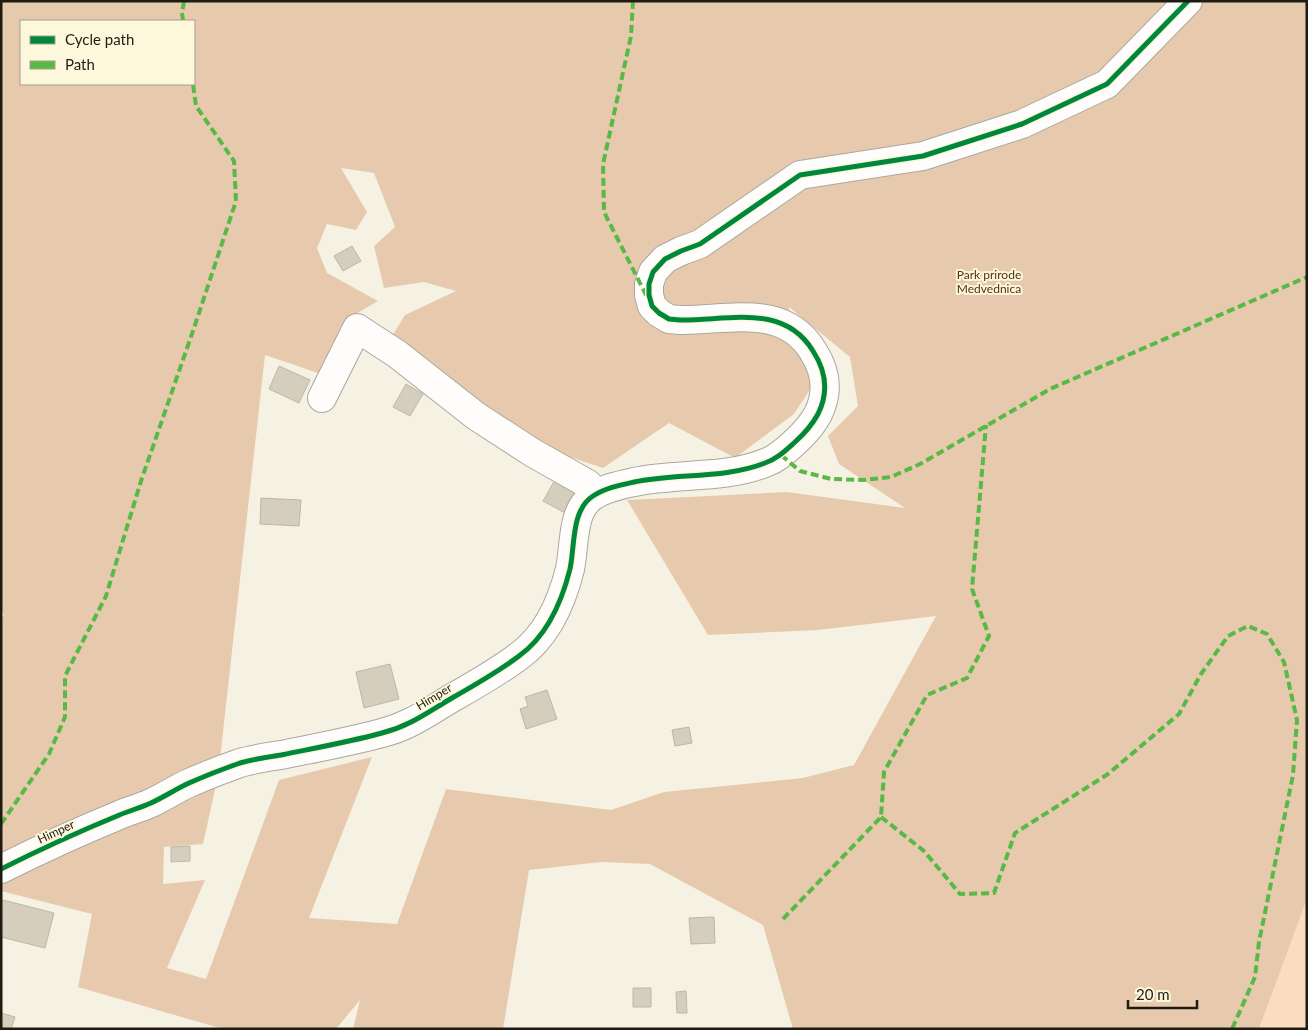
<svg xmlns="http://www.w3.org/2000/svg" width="1308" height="1030" font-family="Lato,sans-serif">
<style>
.green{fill:#faddc0}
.forest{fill:#e7caad;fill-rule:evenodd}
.building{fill:#d5cebc;stroke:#bcb7ac}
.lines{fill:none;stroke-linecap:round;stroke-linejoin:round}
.minor-casing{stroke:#aaa89d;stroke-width:30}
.minor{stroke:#fefdfb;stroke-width:28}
.quiet{stroke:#58b947;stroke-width:4;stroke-dasharray:8 4;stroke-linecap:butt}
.cycleway-casing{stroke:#fdf8db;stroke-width:8}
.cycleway{stroke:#00873e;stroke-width:5}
.labels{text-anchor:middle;stroke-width:4;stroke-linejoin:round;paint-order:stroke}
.park-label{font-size:12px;fill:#543112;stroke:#fdf8db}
.street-label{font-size:12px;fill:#1e1c12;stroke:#fdf8db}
</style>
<rect width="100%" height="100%" fill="#f5f2e3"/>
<path class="green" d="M1307,899V1029H1259Z"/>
<path class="forest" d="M1,1H1307V899L1259,1029H793L763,925L650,864L601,862L529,870L503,1029H353L360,1000L336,1029H223L78,987L92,914L1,891V877L216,785L203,844L164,847L163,884L205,880L167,968L206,979L279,780L372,757L309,918L397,924L446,789L611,810L664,792L803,778L854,765L936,616L818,630L708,635L627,500L787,492L905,508L839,464L828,436L858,406L850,357L789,307L791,338L809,357L813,385L794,414L735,458L669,423L603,468L540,447L389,341L405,315L456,291L424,282L384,288L374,246L395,227L374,173L341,168L367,212L356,230L327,224L317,248L327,273L378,301L354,315L324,375L265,355L219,768L1,856V620L4,615L1,609ZM21,21H194V84H21Z"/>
<path class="building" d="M352,246L361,261L343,271L334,256Z
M279,366L310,380L299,403L269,389Z
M406,384L423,394L410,416L393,407Z
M560,471L584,484L567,514L543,501Z
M261,498L301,500L299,526L260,524Z
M390,664L399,699L364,708L356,672Z
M547,690L557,719L526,729L520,709L528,706L525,697Z
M689,727L692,743L675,746L672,730Z
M190,846V861L171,862V847Z
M3,900L54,913L45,948L1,937V906Z
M714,917L715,943L691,944L689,918Z
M633,988H651V1007H633Z
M686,991L687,1013H677L676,992Z
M1,1013L15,1017L11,1029H1Z"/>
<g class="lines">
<defs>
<path id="minor" d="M322,398L357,328L397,354L476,416L533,453L588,484L593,496
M1,869C39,850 78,832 117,816C128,811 140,808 151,803C164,797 176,789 189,783C205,776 223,769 240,763C253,759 268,757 281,755C315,748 349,742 382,733C410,726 428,712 452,698C475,685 498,672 519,656C547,636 562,601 570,569C575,546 571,510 593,496C605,488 620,485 634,482C676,473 725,479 765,463C777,459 786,450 795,442C804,434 812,425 818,414C829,392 826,371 813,351C783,302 726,321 680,320L669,319L659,313L652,306L649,295V284L653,272L665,259L681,251L700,244L800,175L923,156L1022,124L1107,84L1188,1"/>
</defs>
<use href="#minor" class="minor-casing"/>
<use href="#minor" class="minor"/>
<path class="quiet" d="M633,1L631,36L603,164L604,212L646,295
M183,21L182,13L184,1
M781,455L800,471L831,479L864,480L891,477L920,464L1050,389L1307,277
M881,817L924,851L960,894L994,893L1015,833L1108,774L1179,714L1201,674L1228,636L1248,626L1267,634L1284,662L1297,720L1293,775L1259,942L1255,977L1232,1029
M1,824L49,754L65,717V676L106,596L141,481L194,328L236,201L234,161L196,106L193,84
M783,919L881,817L884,772L927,695L967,678L989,636L972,589L986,425"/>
<defs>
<path id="cycleway" d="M1,869C39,850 78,832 117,816C128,811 140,808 151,803C164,797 176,789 189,783C205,776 223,769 240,763C253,759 268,757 281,755C315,748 349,742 382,733C410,726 428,712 452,698C475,685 498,672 519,656C547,636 562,601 570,569C575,546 571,510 593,496C605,488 620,485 634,482C676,473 725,479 765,463C777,459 786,450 795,442C804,434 812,425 818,414C829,392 826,371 813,351C783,302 726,321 680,320L669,319L659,313L652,306L649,295V284L653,272L665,259L681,251L700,244L800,175L923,156L1022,124L1107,84L1188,1"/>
</defs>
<use href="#cycleway" class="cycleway-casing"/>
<use href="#cycleway" class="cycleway"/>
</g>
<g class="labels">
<g class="park-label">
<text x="989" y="279">Park prirode<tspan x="989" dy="14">Medvednica</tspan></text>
</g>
<g class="street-label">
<text transform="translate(434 697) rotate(-31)" y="4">Himper</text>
<text transform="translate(56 832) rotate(-25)" y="4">Himper</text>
</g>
</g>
<rect width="1308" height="1030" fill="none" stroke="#1e1c12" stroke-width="5"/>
<rect x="20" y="20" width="175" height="65" fill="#fdf8db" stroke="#a4a08b"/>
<rect x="30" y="36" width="25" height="8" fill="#00873e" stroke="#a4a08b"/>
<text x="65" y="45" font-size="15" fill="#1e1c12">Cycle path</text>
<rect x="30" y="61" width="25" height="8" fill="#58b947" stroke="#a4a08b"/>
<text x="65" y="70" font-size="15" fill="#1e1c12">Path</text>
<path d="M1128 1000v8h69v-8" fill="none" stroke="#1e1c12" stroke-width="2.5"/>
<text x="1136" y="1000" font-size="15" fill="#1e1c12" stroke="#fdf8db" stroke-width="4" paint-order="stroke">20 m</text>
</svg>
